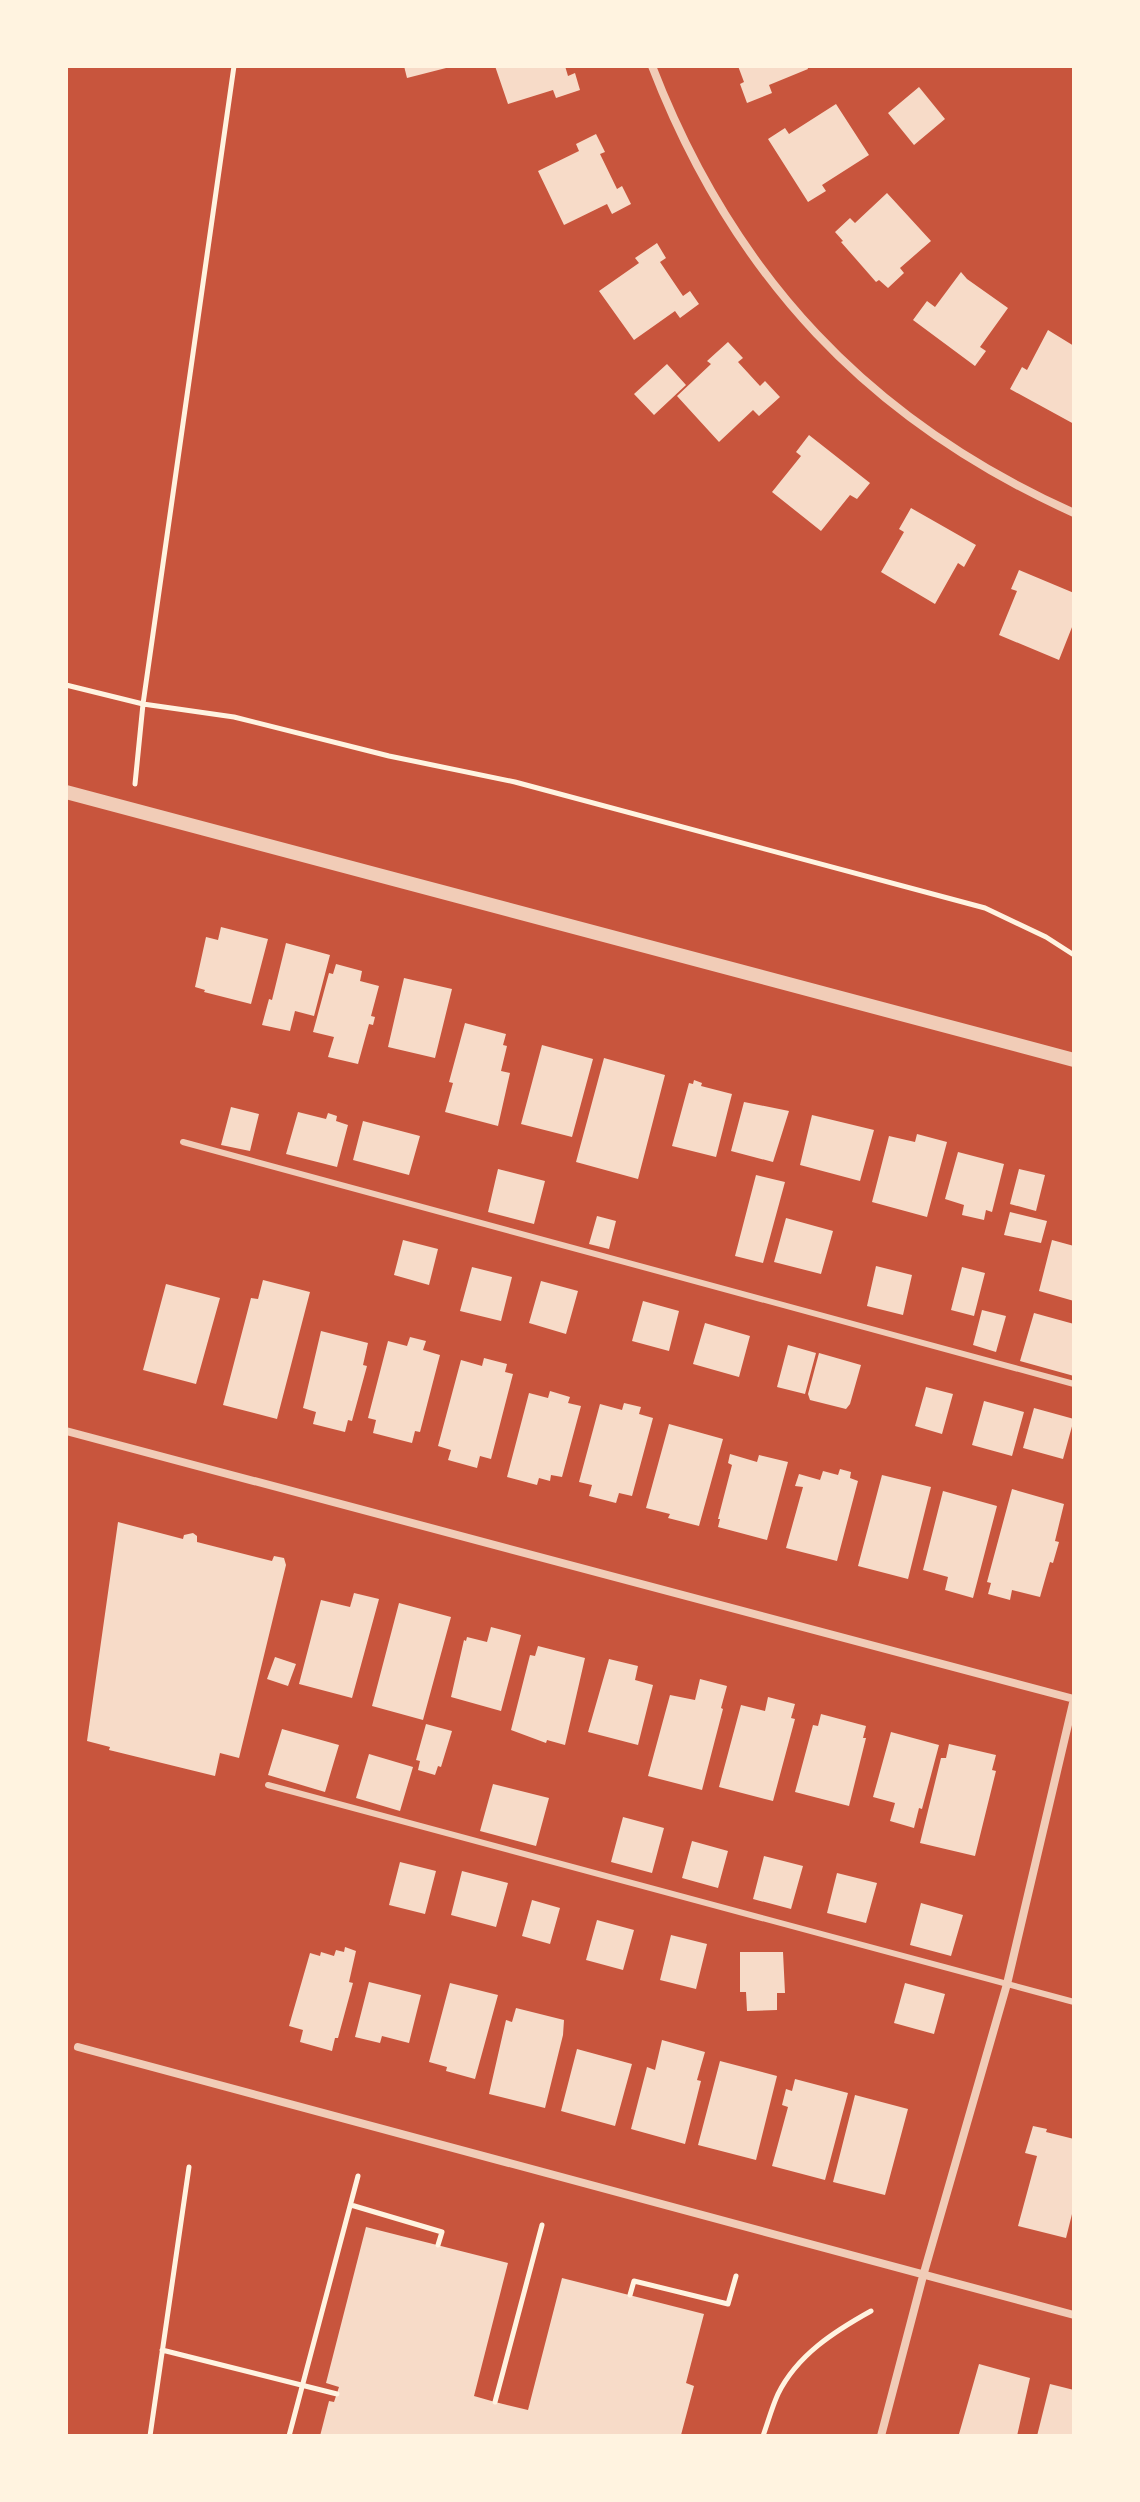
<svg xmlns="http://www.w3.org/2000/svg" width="1140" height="2502" font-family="Overpass,sans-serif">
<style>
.building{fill:#f7dbc8}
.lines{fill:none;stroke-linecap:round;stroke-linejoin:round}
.path{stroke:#fff3e0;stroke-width:5}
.service{stroke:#f1ccb7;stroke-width:6}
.minor{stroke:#f1ccb7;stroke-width:8}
.tertiary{stroke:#f1ccb7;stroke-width:14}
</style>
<rect width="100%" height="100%" fill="#c8553d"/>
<path class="building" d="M404,66H449L450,67L407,78Z
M495,66H565L568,76L575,73L580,90L556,98L553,90L508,104Z
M738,66H807L808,69L769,85L772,93L747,103L740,84L744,82Z
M919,87L945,119L914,145L888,113Z
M836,104L869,155L822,185L826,191L808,202L768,139L785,128L789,134Z
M596,134L605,152L600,154L617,189L622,186L631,204L612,214L607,204L564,225L538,171L579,151L576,144Z
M887,193L931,241L900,268L904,273L888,288L879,280L876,282L841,242L843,241L835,232L850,218L855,223Z
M657,243L666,258L660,262L683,296L690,291L699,304L680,318L675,311L634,340L599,291L639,263L635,258Z
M961,272L967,279L1008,308L980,347L986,351L975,366L913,320L927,301L935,307Z
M1048,330L1074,346V424L1010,389L1022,367L1027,370Z
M728,342L743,358L738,362L760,386L765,381L780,397L759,416L753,410L719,442L677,396L711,364L707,361Z
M667,364L686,385L654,415L634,394Z
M809,435L870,483L857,499L850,495L821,531L772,492L801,456L796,452Z
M911,508L976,545L964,567L958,563L935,604L881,572L904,532L899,529Z
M1019,570L1074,593V622L1059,660L999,635L1017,591L1011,589Z
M221,927L268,939L251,1004L204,992L205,990L195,987L206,937L218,940Z
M286,943L330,955L314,1016L295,1011L290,1031L262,1025L269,999L272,1000Z
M336,964L362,971L360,981L379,986L371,1016L375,1017L373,1025L369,1024L358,1064L328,1057L334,1037L313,1032L329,973L333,974Z
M404,978L452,989L435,1058L388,1047Z
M465,1023L506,1034L503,1045L507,1046L501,1071L510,1073L498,1126L445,1112L453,1083L449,1082Z
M542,1045L593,1059L572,1137L521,1124Z
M604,1058L665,1075L638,1179L576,1162Z
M694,1080L702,1083L701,1086L732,1094L716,1157L672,1146L689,1083L693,1084Z
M744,1102L789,1111L773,1162L731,1151Z
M231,1107L259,1114L250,1151L221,1145Z
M298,1112L326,1119L328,1113L337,1116L336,1121L348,1125L337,1167L286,1154Z
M812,1115L874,1130L860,1181L800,1165Z
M363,1121L420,1136L409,1175L353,1160Z
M917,1134L947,1142L927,1217L872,1202L889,1136L915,1142Z
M958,1152L1004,1164L992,1212L986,1210L984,1220L962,1215L964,1205L945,1199Z
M498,1169L545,1181L534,1224L488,1212Z
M1019,1169L1045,1175L1036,1211L1010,1204Z
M756,1175L785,1182L763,1263L735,1256Z
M1010,1212L1047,1221L1041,1243L1004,1235Z
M597,1216L616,1221L609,1249L589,1244Z
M786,1218L833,1231L821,1274L774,1262Z
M403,1240L438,1249L429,1285L394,1275Z
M1052,1240L1074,1246V1301L1039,1291Z
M876,1266L912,1275L903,1315L867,1306Z
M472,1267L512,1277L501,1321L460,1311Z
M962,1267L985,1273L974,1316L951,1310Z
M263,1280L310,1292L277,1419L223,1405L251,1298L258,1299Z
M541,1281L578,1291L566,1334L529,1323Z
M166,1284L220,1298L196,1384L143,1370Z
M643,1301L679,1311L669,1351L632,1341Z
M982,1310L1006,1316L996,1352L973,1345Z
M1034,1313L1074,1324V1376L1020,1361Z
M705,1323L750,1336L739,1377L693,1364Z
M321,1331L368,1343L363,1365L367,1366L352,1421L348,1420L345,1432L313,1424L316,1412L303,1408Z
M410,1337L426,1341L423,1350L440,1355L420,1432L415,1431L412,1443L373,1433L376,1420L368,1418L388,1341L407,1346Z
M788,1345L816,1353L805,1394L777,1387Z
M819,1353L861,1365L850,1404L846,1409L810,1400L808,1394Z
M484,1358L507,1364L505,1372L513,1374L491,1459L480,1456L477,1468L448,1460L451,1450L438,1446L461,1360L482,1366Z
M926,1387L953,1394L942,1434L915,1426Z
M550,1391L570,1397L568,1403L581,1406L562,1477L551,1475L550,1481L539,1478L537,1485L507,1477L529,1393L548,1398Z
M984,1401L1024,1412L1012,1456L972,1445Z
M624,1403L641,1407L639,1414L653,1418L632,1496L619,1493L616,1503L589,1496L592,1485L579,1482L600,1404L622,1410Z
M1034,1408L1074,1419L1063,1459L1023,1448Z
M669,1424L723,1439L699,1526L668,1518L670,1514L646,1508Z
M730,1454L757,1462L759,1455L788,1462L767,1540L718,1527L720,1519H718L732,1465L728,1463Z
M840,1469L851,1472L850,1478L858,1481L837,1561L786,1548L803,1487L795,1486L799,1474L820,1480L823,1471L838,1475Z
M882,1475L931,1487L908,1579L858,1566Z
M1012,1489L1064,1504L1055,1541L1059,1542L1053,1563L1050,1562L1040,1597L1012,1590L1010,1600L988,1594L991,1583L987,1582Z
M943,1491L997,1506L973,1598L945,1590L948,1577L923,1570Z
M118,1522L183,1539L184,1535L193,1533L197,1536V1542L272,1561L274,1556L284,1558L286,1565L239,1758L220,1753L215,1776L109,1750L110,1747L87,1741Z
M354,1593L379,1599L352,1698L299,1684L321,1600L350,1607Z
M399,1603L451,1617L423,1720L372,1706Z
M491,1627L521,1635L501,1711L451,1697L464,1640L466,1641L467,1637L487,1642Z
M538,1646L585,1658L565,1745L547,1740L546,1743L511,1730L530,1655L535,1656Z
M275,1657L296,1664L288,1686L267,1679Z
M609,1659L638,1666L635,1680L653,1685L638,1745L588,1732Z
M700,1679L727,1686L721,1708L723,1709L702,1790L648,1776L670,1695L695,1700Z
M768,1697L795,1704L791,1718L795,1719L773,1801L719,1787L741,1705L765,1711Z
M821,1714L866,1726L863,1738H866L849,1806L795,1792L813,1725L818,1726Z
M426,1724L452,1731L441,1767L438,1766L435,1775L418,1770L420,1761L416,1760Z
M282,1729L339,1745L325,1792L268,1775Z
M891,1732L939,1745L922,1809L919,1808L914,1828L890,1821L895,1803L873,1797Z
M949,1744L996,1755L992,1770L996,1771L975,1856L920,1843L941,1758H946Z
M369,1754L413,1767L400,1811L356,1798Z
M493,1784L549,1798L536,1846L480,1831Z
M623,1817L664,1828L652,1873L611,1862Z
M692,1841L728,1851L718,1888L682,1878Z
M764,1856L803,1866L791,1909L753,1899Z
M400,1862L436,1871L425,1914L389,1905Z
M462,1871L508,1883L496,1927L451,1915Z
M837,1873L877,1883L866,1923L827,1913Z
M532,1900L560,1908L550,1944L522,1936Z
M921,1903L963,1915L951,1956L910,1945Z
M597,1920L634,1930L623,1970L586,1960Z
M671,1935L707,1944L696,1989L660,1980Z
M345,1947L356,1951L349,1982L353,1983L338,2038H335L332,2051L300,2042L303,2030L289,2026L310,1953L320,1956L321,1952L334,1956L336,1950L344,1952Z
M740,1952H783L785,1993H777V2010L747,2011L746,1992H740Z
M369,1982L421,1995L409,2043L382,2036L380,2043L355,2037Z
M450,1983L498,1995L475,2079L446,2071L447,2067L429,2062Z
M905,1983L945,1994L934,2034L894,2023Z
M516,2008L564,2020L563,2035L545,2108L489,2094L506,2020L512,2022Z
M662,2040L705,2052L697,2080L701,2081L685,2144L631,2129L647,2067L655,2070Z
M577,2049L632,2064L615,2126L561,2111Z
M720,2061L777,2076L756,2160L698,2145Z
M795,2079L848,2093L825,2180L772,2166L788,2107L782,2105L786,2089L792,2091Z
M855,2095L908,2109L885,2195L833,2182Z
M1033,2126L1047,2129L1046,2132L1074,2139V2206L1066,2238L1018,2226L1037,2156L1025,2153Z
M366,2227L508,2263L474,2396L495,2402L528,2410L562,2278L704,2314L686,2383L694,2386L681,2435L320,2436L329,2401L334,2402L339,2387L326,2383Z
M979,2364L1030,2378L1017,2436L959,2434Z
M1050,2384L1074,2390V2436H1037Z"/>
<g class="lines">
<path class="path" d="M66,685L143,704L234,717L389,756L515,782L985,908L1046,937L1074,955
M135,784L143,704L234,66
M351,2205L442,2232L438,2245
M630,2295L634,2281L728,2304L736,2276
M162,2350L337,2394
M495,2402L542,2225
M150,2436L189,2167
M289,2436L358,2176
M763,2436C768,2422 772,2407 778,2394C797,2355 835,2331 871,2311"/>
<path class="service" d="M183,1142L1074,1384
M268,1785L1074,2002"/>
<path class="minor" d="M652,66C733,276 869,421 1074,513
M66,1431L1074,1699L1007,1984L923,2276L881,2436
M78,2047L1074,2315"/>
<path class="tertiary" d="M66,792L1074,1060"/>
</g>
<rect width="1140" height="2502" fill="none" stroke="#fff3e0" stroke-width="136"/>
</svg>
